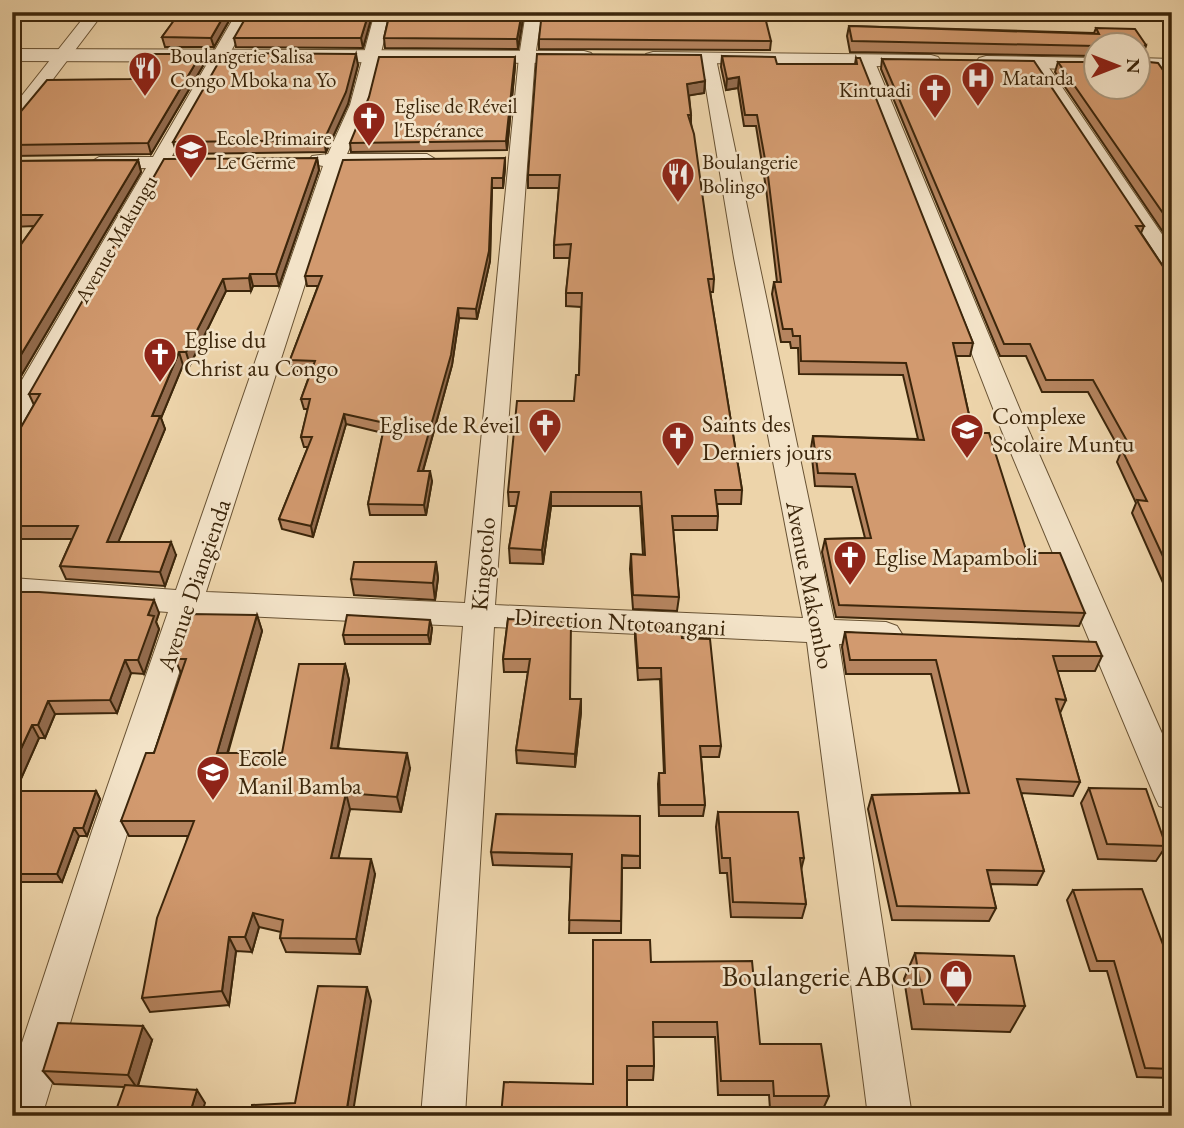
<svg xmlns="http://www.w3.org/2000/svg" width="1184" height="1128" font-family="'EB Garamond',serif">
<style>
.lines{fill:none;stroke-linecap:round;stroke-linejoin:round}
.minor-casing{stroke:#685233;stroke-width:2}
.tertiary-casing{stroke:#685233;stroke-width:2}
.minor{fill:#f3e3c8;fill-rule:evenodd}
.tertiary{fill:#f3e3c8;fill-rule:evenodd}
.wall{fill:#b5845f;stroke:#3c260b;stroke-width:2}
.shaded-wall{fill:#936c4e;stroke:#3c260b;stroke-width:2}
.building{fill:#d29a6f;stroke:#3c260b;stroke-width:2}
.labels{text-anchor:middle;stroke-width:5;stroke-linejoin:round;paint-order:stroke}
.far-poi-label{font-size:21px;fill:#3c260b;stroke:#f3e3c8;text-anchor:start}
.far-street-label{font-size:21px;fill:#3c260b;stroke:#f3e3c8}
.poi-label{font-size:24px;fill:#3c260b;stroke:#f3e3c8;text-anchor:start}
.street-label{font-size:24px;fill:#3c260b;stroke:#f3e3c8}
.near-poi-label{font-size:28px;fill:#3c260b;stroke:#f3e3c8;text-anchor:end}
</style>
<rect width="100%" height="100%" fill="#edd4aa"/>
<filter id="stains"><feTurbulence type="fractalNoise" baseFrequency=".00286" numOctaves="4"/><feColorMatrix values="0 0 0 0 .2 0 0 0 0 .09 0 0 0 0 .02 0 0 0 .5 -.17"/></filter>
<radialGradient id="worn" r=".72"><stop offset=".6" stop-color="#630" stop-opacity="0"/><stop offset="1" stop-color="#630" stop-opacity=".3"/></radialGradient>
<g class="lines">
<defs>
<path id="minor" d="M88,12H104L19,124L12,125V108Z
M237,12H253L172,156H203L213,162L203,168H166L25,420L21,426L12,428V397L146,168L99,169L89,163L99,157H153Z
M375,12H391L368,105L347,154H427L437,160L427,166H343L206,592L465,603L519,57L526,12H542L535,57L495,605L803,618L734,258L701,58L709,53L715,54L834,620L886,622L897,626L902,634L897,642L886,646L839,644L912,1116H868L807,642L494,627L465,1116H421L463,626L198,614L128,831L42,1116H12V1073L92,831L168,612L12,600V578L176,590L323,166L312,164L309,160L312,156L328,154L350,105Z
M866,55L874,60L1028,429L1172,756V810L1159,806L1154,795L1001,429L858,60Z
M1037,58L1043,59L1172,249V273L1164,271L1161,266L1029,63Z"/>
<path id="tertiary" d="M12,49L584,51L591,53L594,57L591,61L584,63L12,61Z
M653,52L931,55L938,57L941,61L938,65L931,67L646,62L643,58L646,54Z
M986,56L1096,58V70L979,66L976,62L979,58Z
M1138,58L1172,59V71L1138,70Z"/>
</defs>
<use href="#minor" class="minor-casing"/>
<use href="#tertiary" class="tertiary-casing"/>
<use href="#minor" class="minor"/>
<use href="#tertiary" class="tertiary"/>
</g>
<path class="wall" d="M12,12H30L25,19L12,20Z
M127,12H234L214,47H165L162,37L177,17H128Z
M373,12L363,48L236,47L234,38Z
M390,12H524L518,49L385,48L384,38Z
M619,20L771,41L770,50L539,49V39Z
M849,26L1094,33L1096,28L1146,45L1143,56L1139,57L1140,61L1172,83V238H1167L1055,72L1058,62L1096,88L1138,46H1096V56L850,52L847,36Z
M201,54L204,64L151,154L12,156V122Z
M722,56L777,64H855L856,58L973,343L970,356H956L973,433L1027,553L1085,613L1079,626L836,617L822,552L825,539L865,538L852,487L815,486L811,448L813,436L918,439L903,375L799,374L798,348H791L790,342H781L772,294L774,282H777L766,188L756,126H744L738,88L726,90L721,67Z
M515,57V66L507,150L351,152L350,143Z
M882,59L1144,226L1141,233L1172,280V603L1132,513L1136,503L1117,462L1121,452L1088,392H1042L1026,356H1000L881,69Z
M358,65L348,104L326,152L177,154L173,142Z
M705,81L704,93L689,95L691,115V123L714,279L713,292H710L742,490L741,504H717L718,516L717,530H673L679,597L677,611L633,609L630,569L631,554L643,555L640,506H551L543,564L510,563L509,548L516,506H509L508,492L574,401L579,375L581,307L566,306V293L570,258H554V245L559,188H528V175Z
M317,158L319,170L279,286H253L251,291H226L190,365H183L161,418L165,429L118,542L176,555L165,586L66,579L60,566L72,539H14L12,543V443L34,405L29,394Z
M505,158V168L503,188H492L490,261L477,319L459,318L452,365L423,471L432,481L426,515H370L368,504L383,433L346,424L313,537L282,529L279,519L308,447H304L301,437L308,409H304L301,399L311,371H293L290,360L318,286H307L305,276Z
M138,160L141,172L21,376H12V257L34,226L12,227V161Z
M436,562L438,578L435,600L354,595L351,579Z
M12,592L159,613L156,622L159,629L144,674L131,673L117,713L55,714L45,738H39L12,799Z
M257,615L262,631L228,753H282L345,664L349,680L338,748L410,768L401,812L350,809L338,858L375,874L360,954L286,952L280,938L281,932L259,927L252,952L236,951L229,1005L150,1012L142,998L188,836H129L121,821L154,753L181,673L175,659Z
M508,619L571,699H581V712L575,767L517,763L516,750L528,672H504L503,659Z
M635,626L682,638L721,746L719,757H701L705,805L703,816H659L658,784L659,773H664L660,679L638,680L635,638Z
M432,628L430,644H345L343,635Z
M845,632L1102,656L1095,671H1057L1066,700L1060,713L1080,782L1073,796L1021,793L1044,871L1037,885L990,884L996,908L989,921L892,920L868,809L872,795L960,793L931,674H846L842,647Z
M1089,788L1166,846L1156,861L1098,859L1081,803Z
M96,791L100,799L87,836H79L62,882H12V801Z
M718,812L804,858L801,870L806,904L802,918L731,917L727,873H720L716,827Z
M491,852L640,856V868H622L621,933H569L571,867L493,865Z
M1073,890L1167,955L1172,954V1078L1137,1077L1107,971H1090L1067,900Z
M915,953L1025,1006L1010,1032L912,1029L904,979Z
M651,962L829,1096L823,1109H770L769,1095H718L715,1037H653L654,1066L653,1080H627L593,1084Z
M152,1040L138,1086L205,1103L124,1087L54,1084L43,1071Z"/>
<path class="shaded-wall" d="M22,12H30L25,19Z
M226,12H234L214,47L211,38Z
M369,12H373L363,48L361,38Z
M522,12H524L518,49L517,39Z
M1146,45L1143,56L1138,57V48Z
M201,54L204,64L151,154L148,143Z
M356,54L358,65L348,104L326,152L324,140Z
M515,57V66L507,150L506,141Z
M739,77L738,88L726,90L727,79Z
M705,81L704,93L686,96L687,84Z
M317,158L319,170L279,286L276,274Z
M505,158V168L503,188V178Z
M138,160L141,172L21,376L16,363Z
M492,178L490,261L477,319L476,309Z
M250,274L253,286L251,291L249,278Z
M223,279L226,291L190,365L186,352Z
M458,308L459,318L452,365L420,481L418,471Z
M179,352L183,365L161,418L165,429L113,555L107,542L152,416Z
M344,414L346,424L313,537L311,526Z
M430,471L432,481L426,515L424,505Z
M551,492V506L543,564L542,550Z
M171,542L176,555L165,586L160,572Z
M436,562L438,578L435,600L433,583Z
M154,600L159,613L156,622L159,629L144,674L138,660L148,615Z
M257,615L262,631L223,768L217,753Z
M430,620L432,628L430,644L428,635Z
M125,660L131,673L117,713L110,700Z
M345,664L349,680L335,763L331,748Z
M581,699V712L575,767V754Z
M48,701L55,714L45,738L38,725Z
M32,725L39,738L12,799V768Z
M407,753L410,768L401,812L397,797Z
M96,791L100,799L87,836L83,828Z
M346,793L350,809L335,873L331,858Z
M74,828L79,836L62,882L57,874Z
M371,859L375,874L360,954L356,939Z
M253,913L259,927L252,952L245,937Z
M229,937L236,951L229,1005L222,991Z
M367,987L371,1001L353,1112L354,1116H350L347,1108Z
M143,1026L152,1040L137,1088L128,1075Z
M197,1090L205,1103L201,1116H189Z"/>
<path class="building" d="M180,12H226L211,38L162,37Z
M249,12H369L361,38H234Z
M390,12H522L517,39L384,38Z
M542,12H618L619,20L766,21L771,41L539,39Z
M849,26L1099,34L1096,28L1135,29L1146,45L1139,48L1140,61L1158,63L1172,83V226L1058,62H1096V88H1138V46H1096L852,41Z
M224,53L356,54L346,92L324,140L173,142Z
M150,54H201L148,143L12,145V122L47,80L132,79Z
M537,54L701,55L705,81L687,84L691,115H688L694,134L714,279H708L742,490H715L718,516H672L679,597L633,595L631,554L645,555L641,492H551L542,550L509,548L519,492H508L517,401H574L576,375H579L582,293H566L571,244L554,245L560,175H528Z
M722,56L775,57L777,64H857L856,58H860L973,343H953L973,433H989L1027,553H1060L1085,613L839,605L825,539L871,538L855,474L818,473L813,436L924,440L906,363L801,361L800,336H793L792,329H783L774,282H781L768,176L757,115H745L739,77L727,79Z
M379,57H515L506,141L350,143L369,97Z
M882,59L1034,61L1144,226H1136L1172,280V576L1137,500L1147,501L1122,450H1132L1093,380H1046L1030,344H1004Z
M317,158L276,274H250L249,278L223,279L186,352H179L152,416H160L107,542H171L160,572L60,566L78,526H12V443L40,394H29L164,159Z
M505,158L503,178H492L489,251L476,309L458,308L451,355L418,471H430L424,505L368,504L385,423L344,414L311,526L279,519L312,437H301L310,399H301L315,361L290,360L322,276H305L343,160Z
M138,160L16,363H12V257L42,215H12V161Z
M354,562H436L433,583L351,579Z
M12,592H39L154,600L148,615L154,616L138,660H125L110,700L48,701L38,725H32L12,768Z
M190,614L257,615L217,753H282L299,664H345L331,748L407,753L397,797L346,793L331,858L371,859L356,939L280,938L283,920L253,913L245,937H229L222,991L142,998L157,918L194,821H121L146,753H154L186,659H175Z
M347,615L430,620L428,635H343Z
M508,619L571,622L570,699H581L575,754L516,750L530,659H503Z
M635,626L681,628L682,638L710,639L721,746H700L705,805H660L659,773H665L661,668H638Z
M845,632L1096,642L1102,656H1053L1066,700L1056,699L1080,782L1017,779L1044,871L987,870L996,908L897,906L872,795L969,793L936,660H850Z
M1089,788L1146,789L1166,846L1107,844Z
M16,791H96L83,828H74L57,874H12V801Z
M718,812H798L804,858H800L806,904L733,902L730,858H722Z
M496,814L640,816V856L622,855L621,921L569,920L572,854L491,852Z
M1142,889L1167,955L1172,954V1069L1145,1068L1114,961H1097L1073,890Z
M593,940H650L651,962L752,961L760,1044H821L829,1096H774L773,1081H721L717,1022H653L654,1066H627V1116H501L504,1082L593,1084Z
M915,953L1014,956L1025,1006L924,1004Z
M318,986L367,987L347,1108H351L350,1116H251L252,1105L295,1103Z
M58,1023L143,1026L128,1075L43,1071Z
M125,1085L197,1090L189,1116H114Z"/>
<defs>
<symbol id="restaurant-pin" viewBox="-11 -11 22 30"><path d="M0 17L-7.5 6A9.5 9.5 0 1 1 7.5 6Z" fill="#8f2418" stroke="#f3e3c8"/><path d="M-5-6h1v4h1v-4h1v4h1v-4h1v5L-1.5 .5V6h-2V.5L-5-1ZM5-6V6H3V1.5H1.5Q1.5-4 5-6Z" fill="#fff"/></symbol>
<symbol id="hospital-pin" viewBox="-11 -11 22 30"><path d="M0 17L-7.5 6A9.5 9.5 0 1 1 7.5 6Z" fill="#8f2418" stroke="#f3e3c8"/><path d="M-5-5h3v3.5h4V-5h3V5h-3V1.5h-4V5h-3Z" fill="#fff"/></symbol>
<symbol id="church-pin" viewBox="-11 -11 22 30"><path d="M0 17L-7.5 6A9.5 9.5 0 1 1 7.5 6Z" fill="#8f2418" stroke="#f3e3c8"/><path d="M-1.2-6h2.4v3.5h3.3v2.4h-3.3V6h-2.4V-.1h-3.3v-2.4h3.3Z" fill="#fff"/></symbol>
<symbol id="school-pin" viewBox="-11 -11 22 30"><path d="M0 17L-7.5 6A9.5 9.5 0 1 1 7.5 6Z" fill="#8f2418" stroke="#f3e3c8"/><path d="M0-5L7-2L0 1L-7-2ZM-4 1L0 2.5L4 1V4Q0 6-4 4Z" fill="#fff"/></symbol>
<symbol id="shop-pin" viewBox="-11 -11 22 30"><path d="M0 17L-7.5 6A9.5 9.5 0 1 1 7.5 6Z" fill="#8f2418" stroke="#f3e3c8"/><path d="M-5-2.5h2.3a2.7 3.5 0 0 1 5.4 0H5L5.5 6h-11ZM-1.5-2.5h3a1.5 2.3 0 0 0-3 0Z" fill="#fff"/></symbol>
</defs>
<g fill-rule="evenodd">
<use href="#restaurant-pin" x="126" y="49" width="38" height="52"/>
<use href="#hospital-pin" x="959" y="59" width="38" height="52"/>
<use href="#church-pin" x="916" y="71" width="38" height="52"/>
<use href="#church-pin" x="350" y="99" width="38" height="52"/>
<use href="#school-pin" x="172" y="131" width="38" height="52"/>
<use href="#restaurant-pin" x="659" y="155" width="38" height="52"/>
<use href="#church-pin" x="141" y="335" width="38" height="52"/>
<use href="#church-pin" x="526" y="406" width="38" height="52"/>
<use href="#school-pin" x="948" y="411" width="38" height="52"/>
<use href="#church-pin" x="659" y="419" width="38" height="52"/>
<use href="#church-pin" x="831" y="538" width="38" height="52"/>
<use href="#school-pin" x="194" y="753" width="38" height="52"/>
<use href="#shop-pin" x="937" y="957" width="38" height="52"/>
</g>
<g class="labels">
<g class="far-poi-label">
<text x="170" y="63">Boulangerie Salisa<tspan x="170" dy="24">Congo Mboka na Yo</tspan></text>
<text x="1002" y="85">Matanda</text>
<text x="911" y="97" text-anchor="end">Kintuadi</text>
<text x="394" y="113">Eglise de Réveil<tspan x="394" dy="24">l'Espérance</tspan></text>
<text x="216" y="145">Ecole Primaire<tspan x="216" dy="24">Le Germe</tspan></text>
<text x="702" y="169">Boulangerie<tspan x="702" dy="24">Bolingo</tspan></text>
</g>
<g class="far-street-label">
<text transform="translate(116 239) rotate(-60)" y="7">Avenue Makungu</text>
</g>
<g class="poi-label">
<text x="184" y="348">Eglise du<tspan x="184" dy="28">Christ au Congo</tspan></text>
<text x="992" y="424">Complexe<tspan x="992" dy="28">Scolaire Muntu</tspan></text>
<text x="702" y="432">Saints des<tspan x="702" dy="28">Derniers jours</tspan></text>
<text x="520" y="433" text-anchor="end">Eglise de Réveil</text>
<text x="874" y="565">Eglise Mapamboli</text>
<text x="238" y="766">Ecole<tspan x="238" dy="28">Manil Bamba</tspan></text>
</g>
<g class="street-label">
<text transform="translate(483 564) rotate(-85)" y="8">Kingotolo</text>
<text transform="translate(194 585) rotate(-71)" y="8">Avenue Diangienda</text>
<text transform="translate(810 585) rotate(79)" y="8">Avenue Makombo</text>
<text transform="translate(620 622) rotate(3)" y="8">Direction Ntotoangani</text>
</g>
<g class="near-poi-label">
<text x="932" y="986">Boulangerie ABCD</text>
</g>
</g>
<rect width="1184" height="1128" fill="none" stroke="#edd4aa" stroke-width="42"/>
<rect x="14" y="14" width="1156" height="1100" fill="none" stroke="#3c260b" stroke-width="3.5"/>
<rect x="21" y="21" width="1142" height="1086" fill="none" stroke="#3c260b" stroke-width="2"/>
<g transform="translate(1117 66) rotate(90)"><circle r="33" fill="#f3e3c8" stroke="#aa977c" stroke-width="2"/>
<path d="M0-5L12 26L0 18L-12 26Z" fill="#8f2418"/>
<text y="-10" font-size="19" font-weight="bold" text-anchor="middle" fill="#3c260b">N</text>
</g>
<rect width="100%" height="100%" filter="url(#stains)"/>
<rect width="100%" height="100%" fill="url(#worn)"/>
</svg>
